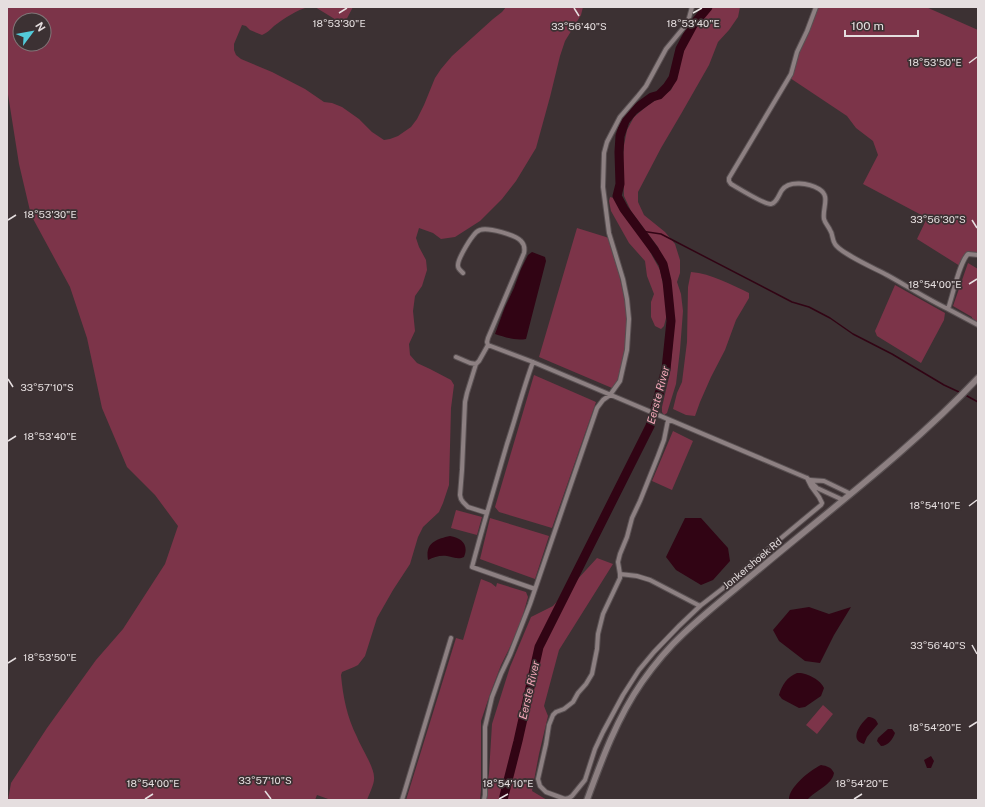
<svg xmlns="http://www.w3.org/2000/svg" width="985" height="807" font-family="'Public Sans',sans-serif">
<style>
.green{fill:#7c3449;fill-rule:evenodd}
.water{fill:#310414}
.lines{fill:none;stroke-linecap:round;stroke-linejoin:round}
.stream{stroke:#310414;stroke-width:1.5}
.river{stroke:#310414;stroke-width:9}
.street-casing{stroke:#595052;stroke-width:6}
.secondary-casing{stroke:#595052;stroke-width:8}
.street{stroke:#8d8082;stroke-width:4}
.secondary{stroke:#8d8082;stroke-width:5.5}
.ticks{fill:none;stroke:#e5dedf;stroke-width:1.5}
.labels{text-anchor:middle;stroke-width:3.5;stroke-linejoin:round;paint-order:stroke}
.street-label{font-size:10px;fill:#e5dedf;stroke:#3c3133}
.water-label{font-size:11px;font-style:italic;fill:#f5a9ba;stroke:#3c3133}
.ticks-label{font-size:10px;text-anchor:middle;fill:#e5dedf;stroke:#3c3133;stroke-width:3.5;stroke-linejoin:round;paint-order:stroke}
</style>
<rect width="100%" height="100%" fill="#3c3133"/>
<path class="green" d="M7,7H309C296,10 285,18 274,26C270,30 267,33 262,35L250,30L246,26L242,25L234,44V50L236,55L241,59L272,72L305,89L324,102L332,103L342,107L359,119L372,132L384,140L390,139L398,136L411,127L417,119L424,105L435,78L441,69L452,56L493,19L502,12L506,7H583L581,15L565,41L560,56L550,97L536,148L516,181L502,199L480,221L455,237L441,239L433,233L419,228L416,238L419,247L426,260L427,270L422,286L415,296L413,311L415,331L409,344L410,355L417,363L430,369L451,380L454,385L451,408L449,485L443,503L439,512L423,527L418,537L410,564L393,590L377,618L365,656L358,665L354,667L342,672L341,675C343,697 347,717 357,737C361,747 374,767 374,777C375,783 369,794 367,800H331L317,795L315,800H8L11,783L47,728L96,660L123,629L165,564L178,526L155,495L127,467L102,408L87,338L70,287L31,215L19,164L7,88ZM20,20H44V44H20Z
M315,7H353L344,24L340,27L333,18Z
M712,7H740L738,17L729,30L718,42L709,65L681,114L661,148L638,192V202L644,215L665,232L675,244L680,260V273L677,282L681,294L683,311L680,350L676,384L667,413L664,415L662,412V407L670,373L673,340L674,307L664,264L658,247L631,211L624,196L623,159L624,145L627,130L634,117L648,105L663,96L671,90L674,84L678,73L682,56L686,45L693,32L704,15Z
M818,7H926L978,30V253L970,252L967,253L960,266L917,239L927,218L863,184L878,155L873,141L856,128L847,116L790,78L796,58Z
M610,197L614,198L645,243L660,270L666,298V318L664,326L661,329L655,326L651,317V302L654,294L647,276L645,261L629,243L611,211L609,201Z
M577,228L606,237L608,238L619,274L625,301L626,311V342L621,366L616,386L612,388L539,357Z
M968,263L978,269V322L972,318V317L953,306Z
M691,272C712,274 730,284 749,293V298L736,320L725,350L711,377L700,402L695,416L686,415L673,409L677,393L682,382L687,342L688,287Z
M895,285L945,313L944,320L921,363L877,336L875,331Z
M534,375L596,402L552,528L499,512L495,507Z
M673,431L693,441L672,490L652,481Z
M456,510L482,517L477,535L451,528Z
M490,518L549,536L535,579L480,559Z
M597,558L613,564L559,650L544,706L548,716L539,754L532,791L547,800H485L489,773L492,724L510,667L531,617L553,606Z
M481,579L491,583L496,587L497,583L526,592L528,597L521,622L509,649L501,665L489,697L481,721V790L480,800H406L456,638L463,640Z
M823,705L833,714L817,734L806,725Z"/>
<path class="water" d="M532,252L545,257L546,261L526,339C515,341 505,337 495,334L505,307L514,288L521,269L528,255Z
M685,518H701L728,548L730,561L713,580L701,585L676,570L666,557Z
M450,536C462,538 469,545 464,557C458,560 454,557 447,556C440,555 434,557 428,560C425,543 436,539 450,536Z
M809,607L829,614L851,607L834,635L820,663L805,661L779,641L773,630L790,610Z
M797,673C806,672 821,680 824,688L821,696L805,707L799,708L782,699L779,695C782,685 787,677 797,673Z
M868,717C873,717 876,719 878,724L867,737L864,744C848,740 861,723 868,717Z
M888,729H892L895,733C893,739 888,746 881,746L877,741L878,738Z
M931,756L934,761L931,768H927L924,760Z
M821,765C827,766 831,767 834,773C832,785 816,790 807,800H789C788,788 810,770 821,765Z"/>
<g class="lines">
<path class="stream" d="M641,231L661,234L792,302L809,307L830,318L853,334L892,354L944,385L959,392
M967,396L978,402"/>
<path class="river" d="M503,800L518,741L539,647L650,426L666,369L671,321L667,281L663,264L655,251L624,209L617,196L620,184L619,152L620,136L625,121L634,110L652,97L659,95L667,87L673,78L680,49L693,25L708,7"/>
<defs>
<path id="street" d="M816,7L807,31L797,52L791,74L729,178V181L731,184C738,188 765,205 771,204C777,203 779,194 782,190C789,180 809,183 819,189C831,196 822,208 824,219C825,223 828,226 830,230C833,234 832,240 835,244C840,253 876,269 887,275C907,286 927,299 948,309
M978,255L968,254C959,263 953,295 948,309L978,325
M463,273C461,271 458,269 458,266C457,260 469,241 473,236C475,233 477,231 480,230C488,227 516,235 521,241C524,244 525,248 524,253L488,338L487,342L488,345L533,362L807,478L817,488L843,500
M456,357L470,363L476,364L479,361L488,345
M533,362C523,389 516,417 507,444C495,485 483,526 472,567L535,589
M476,364L467,393L465,402L462,470L460,495L461,499L463,502L468,507L487,513
M668,420L664,440L658,456L640,501L632,518L627,537L620,554L618,562L620,574V578L603,614L598,634L597,649L592,674L586,684L578,693L573,702L564,709L556,712L553,715L549,725L546,744L538,779L540,786L546,792L565,799L569,798L572,796L585,780L595,749L603,732L623,695L639,670L654,652L679,626L700,606L722,589L774,544L821,505L822,503L819,497L811,486L807,478
M810,480L824,481L851,494
M620,574L637,576L650,580L700,606
M402,800L451,638
M484,800L485,795V727L492,697L501,674L510,655L530,604L597,408L603,400L610,395L620,381L627,350L629,319L627,299L623,279L609,233L603,187L604,153L607,142L620,117L638,96L646,86L666,49L685,26L689,18L692,7"/>
<path id="secondary" d="M587,800C602,759 617,718 642,682C654,665 668,648 683,634C706,612 732,592 757,571C832,508 911,449 978,378"/>
</defs>
<use href="#street" class="street-casing"/>
<use href="#secondary" class="secondary-casing"/>
<use href="#street" class="street"/>
<use href="#secondary" class="secondary"/>
</g>
<path class="ticks" d="M574,8L579,16M339,13L347,8M693,13L702,8M969,63L977,57M8,220L16,215M972,220L977,228M969,284L977,279M8,379L13,387M8,441L16,436M969,506L977,500M972,645L977,654M8,663L16,658M969,727L977,722M265,791L271,799M145,799L153,794M499,799L508,794M854,799L862,794"/>
<g class="labels">
<g class="street-label">
<text transform="translate(752 563) rotate(-40)" y="4">Jonkershoek Rd</text>
</g>
<g class="water-label">
<text transform="translate(658 395) rotate(-75)" y="4">Eerste River</text>
<text transform="translate(529 690) rotate(-77)" y="4">Eerste River</text>
</g>
</g>
<g class="ticks-label">
<text x="339" y="27">18°53'30"E</text>
<text x="693" y="27">18°53'40"E</text>
<text x="579" y="30">33°56'40"S</text>
<text x="935" y="66">18°53'50"E</text>
<text x="50" y="218">18°53'30"E</text>
<text x="938" y="223">33°56'30"S</text>
<text x="935" y="288">18°54'00"E</text>
<text x="47" y="391">33°57'10"S</text>
<text x="50" y="440">18°53'40"E</text>
<text x="935" y="509">18°54'10"E</text>
<text x="938" y="649">33°56'40"S</text>
<text x="50" y="661">18°53'50"E</text>
<text x="935" y="731">18°54'20"E</text>
<text x="265" y="784">33°57'10"S</text>
<text x="153" y="787">18°54'00"E</text>
<text x="508" y="787">18°54'10"E</text>
<text x="862" y="787">18°54'20"E</text>
</g>
<rect width="985" height="807" fill="none" stroke="#e5dedf" stroke-width="16"/>
<g transform="translate(32 32) rotate(58)"><circle r="19" fill="#3c3133" stroke="#807678"/>
<path d="M0-3L7 15L0 10L-7 15Z" fill="#53cbda"/>
<text y="-6" font-size="11" font-weight="bold" text-anchor="middle" fill="#e5dedf">N</text>
</g>
<path d="M845 30v6h73v-6" fill="none" stroke="#e5dedf" stroke-width="2"/>
<text x="851" y="30" font-size="12" fill="#e5dedf" stroke="#3c3133" stroke-width="3" paint-order="stroke">100 m</text>
</svg>
